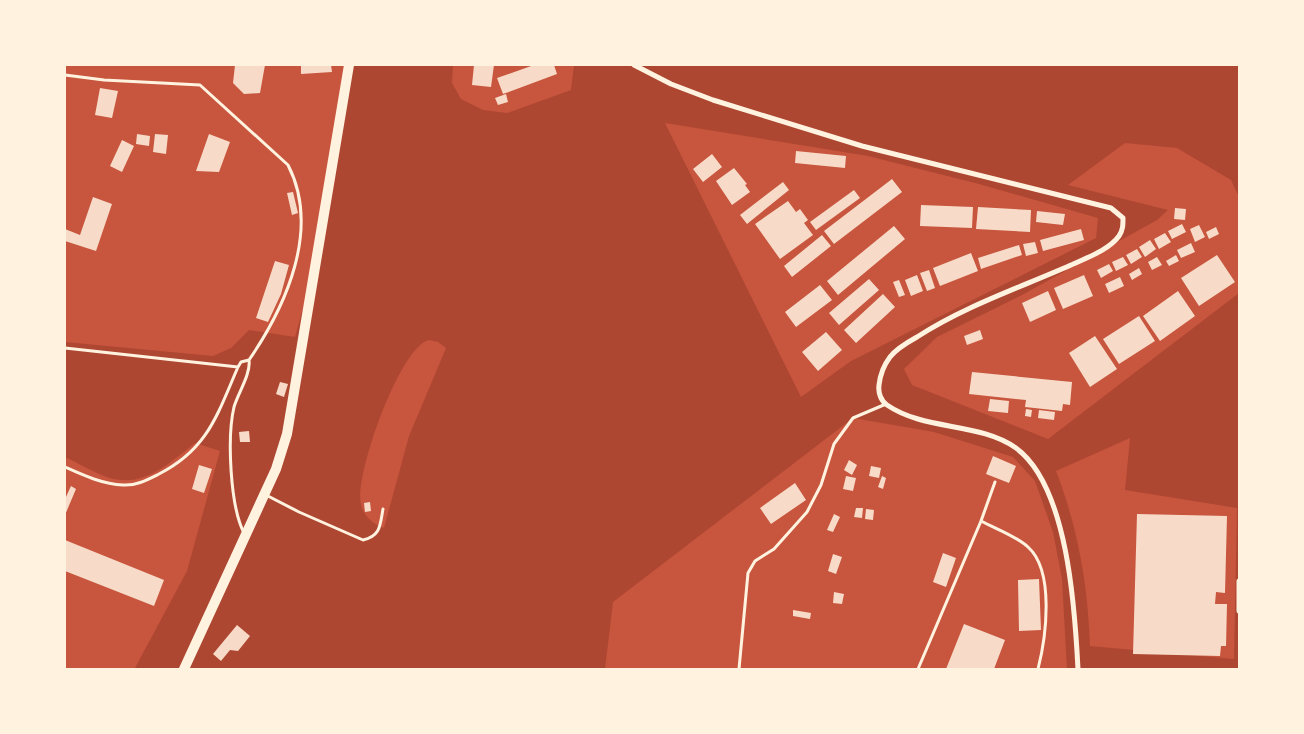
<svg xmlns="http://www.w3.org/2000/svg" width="1304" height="734" font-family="Mulish,sans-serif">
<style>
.green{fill:#ae4732;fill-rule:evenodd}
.building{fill:#f7dbc8}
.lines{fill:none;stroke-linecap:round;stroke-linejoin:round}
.service{stroke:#fff3e0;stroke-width:3}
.minor{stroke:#fff3e0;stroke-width:5}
.secondary{stroke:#fff3e0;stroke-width:10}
</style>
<rect width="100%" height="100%" fill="#c8553d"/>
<path class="green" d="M345,65H453L452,83L461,99L483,110L507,113L571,90L574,65H1239V197L1231,180L1177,148L1125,143L1068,185L1168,210L1157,220L1022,295L937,337L904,369L912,385L1048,439L1239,293V669H1067L1062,579L1053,532L1035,481L1013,457L934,432L853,418L613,602L605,669L135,668L187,571L220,451L195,443C168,464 141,491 104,476C91,471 78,463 65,457V342L213,356L231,348L249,330L295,337L307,294ZM665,123L868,156L979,184L1098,218L1096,238L851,361L801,397ZM429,340L438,342L446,348L409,436L384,528C373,524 363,516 361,504C354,476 400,346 429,340ZM1130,438L1125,490L1237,508L1234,659L1090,646C1088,585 1078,528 1056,471Z"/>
<path class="building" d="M235,65H265L260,93L244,94L233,83Z
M301,65H331L332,72L301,74Z
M474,65H494L491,87L472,85Z
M534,65H554L557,74L503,94L497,78Z
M100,88L118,91L112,118L95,115Z
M506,94L508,102L498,105L495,98Z
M137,134L150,136L149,146L136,144Z
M155,134L168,135L166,154L153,152Z
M209,134L230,142L219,172L196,171Z
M122,140L134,146L122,172L110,166Z
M796,151L846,156L845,168L795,163Z
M712,154L722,167L703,182L693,169Z
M734,168L747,184L745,185L750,192L732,205L716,181Z
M892,179L902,192L834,244L824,231Z
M783,182L789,190L747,224L740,215Z
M854,190L860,198L816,230L810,222Z
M293,192L298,213L292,215L287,193Z
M93,197L112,204L96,251L65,241V229L80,235Z
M788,201L796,212L800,209L808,220L804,223L813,235L780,259L755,224Z
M921,205L973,207L972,228L920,226Z
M978,207L1031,210L1030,232L976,229Z
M1175,208L1186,209L1185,220L1174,219Z
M1037,211L1065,214L1063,225L1036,222Z
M1182,224L1186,232L1172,239L1168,231Z
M1199,225L1205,237L1195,242L1190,229Z
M894,226L905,239L838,295L827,281Z
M1216,227L1219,234L1209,239L1206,232Z
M1081,229L1084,240L1043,251L1040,240Z
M1165,233L1171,242L1159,249L1154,239Z
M822,235L831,246L792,277L784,266Z
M1150,240L1156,249L1145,257L1139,247Z
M1035,242L1038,253L1026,256L1023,244Z
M1191,243L1195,252L1181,258L1177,250Z
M1019,245L1022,255L981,269L978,258Z
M1137,249L1142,257L1131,264L1126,255Z
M971,253L978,271L940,286L933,268Z
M1176,255L1179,261L1169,266L1166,261Z
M1217,255L1235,282L1199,306L1181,278Z
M1123,257L1128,265L1116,271L1112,262Z
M1157,257L1162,265L1152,270L1148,262Z
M275,261L289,265L281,294L268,322L256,318Z
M1109,264L1113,271L1101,278L1097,270Z
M1139,268L1142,274L1132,280L1129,274Z
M929,270L935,288L927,291L920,273Z
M917,275L923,291L911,296L905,280Z
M1084,275L1093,296L1063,309L1054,288Z
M1120,277L1124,286L1109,293L1105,284Z
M869,279L879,290L839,325L829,313Z
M899,280L905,295L899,297L893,282Z
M820,285L832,300L796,327L785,312Z
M1048,291L1056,310L1030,322L1022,303Z
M1178,291L1195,316L1160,341L1143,316Z
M883,294L895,307L856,343L844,330Z
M1139,316L1155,341L1119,364L1103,339Z
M980,330L983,339L967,345L964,336Z
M826,332L842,350L818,371L802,352Z
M1095,336L1117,369L1090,387L1069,353Z
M972,372L1072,382L1070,405L1063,404L1062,411L1025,407L1026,400L969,394Z
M280,382L288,384L284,397L276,394Z
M990,399L1009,401L1008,413L988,411Z
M1026,409L1032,410L1031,417L1025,416Z
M1039,410L1055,412L1054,420L1038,418Z
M249,431L250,442H240L239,432Z
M993,456L1016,466L1009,483L986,474Z
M849,460L857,465L852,475L844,470Z
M199,465L212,469L204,493L192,489Z
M871,466L881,468L879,478L869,476Z
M846,476L856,478L853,491L843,489Z
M882,476L886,478L883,489L878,487Z
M795,483L806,500L771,524L760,508Z
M71,486L76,489L65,515V499Z
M370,502L371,511L365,512L364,503Z
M856,508H863L862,518L854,517Z
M866,509L874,510L873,520L865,519Z
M834,514L840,517L833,532L827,530Z
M1137,514L1227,516L1225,593L1216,592L1215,604H1227L1226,646H1221L1220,656L1133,654Z
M65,540L164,580L154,606L65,571Z
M943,553L956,558L946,587L933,582Z
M833,554L842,557L836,574L828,571Z
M1039,579L1041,630L1019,631L1018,580Z
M834,592L844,594L842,604L833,603Z
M793,610L811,613L810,619L793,616Z
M964,624L1005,640L994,669H946Z
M237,625L250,636L238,651L230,650L221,661L213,654Z"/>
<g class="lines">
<path class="service" d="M65,75L104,80L200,85L288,165C321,229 286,306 249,360
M65,348L238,367
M65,467C83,475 102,484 123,485C136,486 147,480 159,474C208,449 217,415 238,367L241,362L249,360C251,374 238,393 234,407C227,437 230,506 244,533
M266,495L299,512L363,540C381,536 380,525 383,509
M981,521C996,529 1016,536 1028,547C1055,571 1046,638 1038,669
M739,669L748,573L755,561L774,549L807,512L821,485L834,444L853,418L886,404
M918,669L981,521L995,482"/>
<path class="minor" d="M634,65L671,84L713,100L862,146L1111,208L1123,218C1123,225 1123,230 1119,236C1109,250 1086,258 1071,265C1019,288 965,306 917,337C908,342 896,349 890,357C884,365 880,376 879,385C878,393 881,401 887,405C925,431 979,422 1016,448C1068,486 1075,610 1078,669
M1239,581V611"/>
<path class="secondary" d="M184,669L276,469L287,434L349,65"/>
</g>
<rect width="1304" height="734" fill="none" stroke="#fff3e0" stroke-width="132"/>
</svg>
